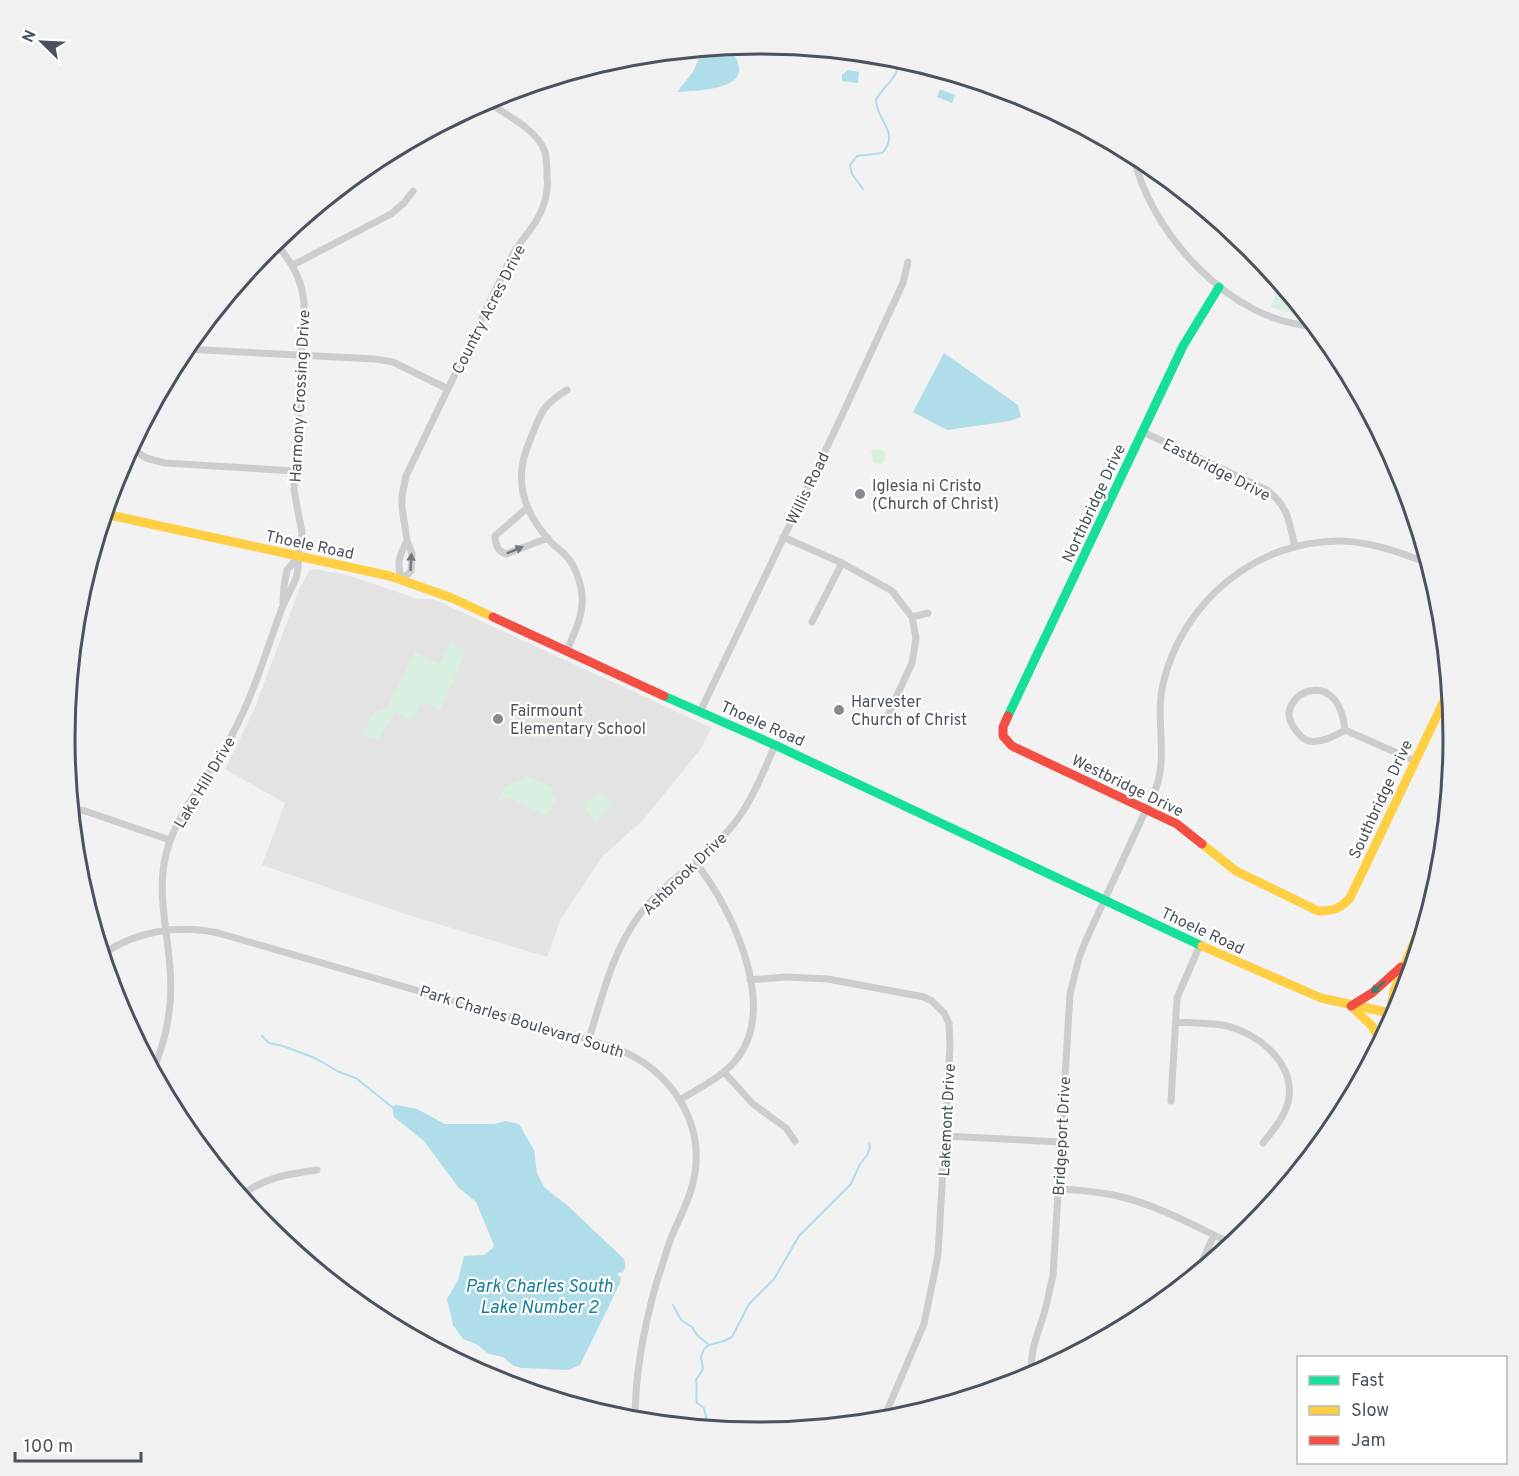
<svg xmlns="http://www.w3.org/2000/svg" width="1519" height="1476" font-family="Overpass,sans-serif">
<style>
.education{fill:#e4e3e3}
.green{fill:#d8efe2}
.water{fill:#afddea}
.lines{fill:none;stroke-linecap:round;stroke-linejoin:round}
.stream{stroke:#afddea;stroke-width:2}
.street{stroke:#cccdcf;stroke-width:7}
.fast{stroke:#16e098;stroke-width:9}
.slow{stroke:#ffcf43;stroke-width:9}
.jam{stroke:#f24e42;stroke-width:9}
.oneway{fill:#71787f}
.oneway2{fill:#3a7d6f}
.poi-dot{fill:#858b91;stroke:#fff;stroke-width:2}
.labels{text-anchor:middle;stroke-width:4.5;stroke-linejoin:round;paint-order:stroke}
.street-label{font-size:16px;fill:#4a535d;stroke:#fff}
.poi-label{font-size:16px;fill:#4a535d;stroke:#fff;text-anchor:start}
.water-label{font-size:18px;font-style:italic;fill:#157d9d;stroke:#fff}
.rim{fill:none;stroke:#4a535d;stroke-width:3}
</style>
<rect width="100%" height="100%" fill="#f2f2f2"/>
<path class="education" d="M314,569L347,575L418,599H433L712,728L699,751L643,820L602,857L561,919L547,957L402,913L262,865L285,803L225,769L254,710L299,590L309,571Z"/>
<path class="green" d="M1281,284L1309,318L1270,307Z
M875,449L885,451V460L881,464L874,463L871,451Z
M450,643L467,651L440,710L422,702L412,721L395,712L379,739L364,736V732L373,713L388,707L415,652L440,664Z
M525,775L554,788L551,795L556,799L547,814H543L508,797L498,800L504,787L522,780Z
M600,792L606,796L612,805L595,822L582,804Z"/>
<path class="water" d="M728,47C764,89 704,90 677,92L693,72L703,49Z
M848,70L859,72L858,83L842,81V75Z
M940,89L955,95L952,103L937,97Z
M944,353L1018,405L1021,417L1010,421L947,430L913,412Z
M396,1105L417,1109L445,1124H494L505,1121L519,1124L534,1150L537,1173L544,1187L567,1205L624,1259C626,1264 626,1269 622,1273L619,1272L617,1275L621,1277L620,1283L580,1365L569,1370L522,1368L514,1366L503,1357L489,1354L476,1344L463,1339L453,1325L447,1299L458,1280L464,1256L484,1255L493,1248L494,1245L476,1202L458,1187L424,1141L394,1117L392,1107Z"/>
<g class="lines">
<path class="stream" d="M863,189L852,174L850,165L857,156L882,153C901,132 876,121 876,100C883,85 902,77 897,58
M262,1036L269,1043L283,1046L315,1058L339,1072L356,1078L392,1107
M673,1305L681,1320L692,1327L697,1335L708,1344
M708,1427L704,1408L697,1403C695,1395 698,1387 696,1380L703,1369L701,1357L704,1349L709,1345L724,1341L732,1337L749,1304L774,1279L799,1236L851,1184L860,1164L867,1155L870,1148L869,1143"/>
<path class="street" d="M1133,154C1149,232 1232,324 1315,326
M274,242C291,260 303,280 304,305L294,490L302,533L298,557L287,570L284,586L283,603
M293,265L391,214L404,203L413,191
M185,349L375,359L393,362L448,389
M1143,432L1267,490C1289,507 1289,522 1295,547
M131,448L146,458L165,463L296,471
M527,508L495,536C495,544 497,551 506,554L548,538
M783,537L842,563L892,591L912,617L916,638L912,663L887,717
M407,541C399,556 396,564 402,580L411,571L412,553L407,541L402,507V496L406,476L510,260C517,245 528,234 536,221C544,208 549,191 547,176C547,168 547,160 545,152C538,130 504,113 485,101
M912,617L928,613
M812,622L842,563
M566,652C574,634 584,615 582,595C581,584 575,565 567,557C562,551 555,547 550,541C522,510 513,479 530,440C541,413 541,406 567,390
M700,712L837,426L903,283L908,262
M1345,730C1338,663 1278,695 1291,722C1292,726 1296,730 1299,734C1310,749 1332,738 1345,730L1415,761
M72,808L85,811L170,840
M103,954C136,931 179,924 218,933L613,1047C671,1069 709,1124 692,1187C687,1205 678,1221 671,1238C666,1252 662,1267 657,1281C644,1326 635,1374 635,1420
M750,980L786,977L828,979L924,997L932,1001L944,1013L949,1023L950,1046L938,1255L924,1324L883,1420
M1176,1022C1191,1023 1207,1023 1222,1025C1261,1032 1305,1071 1284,1113C1279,1124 1270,1134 1263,1143
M589,1039C602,997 612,953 638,917C662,883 700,863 727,832C750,807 762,775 775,745
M153,1070C167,1038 173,1003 170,968C167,924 154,884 170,841C184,803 213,771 232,735C254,694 266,651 282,608C290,588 300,580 298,557
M724,1072L753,1104L786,1128L795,1141
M680,1100C700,1087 725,1076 739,1056C777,1003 731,906 695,862
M1171,1101L1177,998L1200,945
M945,1136L1061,1142
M1058,1189C1081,1190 1104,1192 1126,1198C1163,1208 1198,1228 1233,1244
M241,1196C264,1177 288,1174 317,1170
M1197,1273L1214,1235
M1033,1375C1027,1355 1040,1330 1045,1310C1048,1299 1050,1287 1053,1276L1070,994L1079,958L1086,940L1156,788C1168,755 1155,718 1163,684C1182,602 1256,540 1341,541C1372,542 1401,552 1429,564"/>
<path class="fast" d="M664,696L775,745L1202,946
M1008,716L1183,346L1219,287"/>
<path class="slow" d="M105,514L390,576L452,598L493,617
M1202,844L1236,871L1318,911C1333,911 1340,909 1350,898L1443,703L1450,696
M1202,946L1321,998L1390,1013
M1351,1006L1372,1026L1381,1041
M1388,1028L1394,991L1434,894"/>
<path class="jam" d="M493,617L664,696
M1008,716L1003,727V736L1012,746L1177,824L1202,844
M1351,1006L1372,993L1401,967"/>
</g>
<defs><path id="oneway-solid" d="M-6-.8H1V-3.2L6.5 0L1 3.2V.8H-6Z" transform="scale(1.5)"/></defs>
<g class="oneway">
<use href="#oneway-solid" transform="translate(515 550) rotate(-23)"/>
<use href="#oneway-solid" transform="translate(411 562) rotate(-87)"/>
</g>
<use class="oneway2" href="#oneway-solid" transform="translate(1378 987) rotate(140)"/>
<g class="poi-dot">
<circle cx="860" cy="494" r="6"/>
<circle cx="839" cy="710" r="6"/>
<circle cx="498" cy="719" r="6"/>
</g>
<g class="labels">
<g class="street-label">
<text transform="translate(488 309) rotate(-63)" y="6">Country Acres Drive</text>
<text transform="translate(299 396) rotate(-87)" y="6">Harmony Crossing Drive</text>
<text transform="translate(1217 469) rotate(27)" y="6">Eastbridge Drive</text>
<text transform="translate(807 488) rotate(-64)" y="6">Willis Road</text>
<text transform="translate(1093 503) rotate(-65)" y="6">Northbridge Drive</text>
<text transform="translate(310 544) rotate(12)" y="6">Thoele Road</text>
<text transform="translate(763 723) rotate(24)" y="6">Thoele Road</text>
<text transform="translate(204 782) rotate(-59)" y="6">Lake Hill Drive</text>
<text transform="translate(1128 785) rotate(26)" y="6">Westbridge Drive</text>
<text transform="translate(1380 799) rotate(-65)" y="6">Southbridge Drive</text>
<text transform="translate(684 873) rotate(-44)" y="6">Ashbrook Drive</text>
<text transform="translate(1203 930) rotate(25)" y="6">Thoele Road</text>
<text transform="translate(522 1021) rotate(17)" y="6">Park Charles Boulevard South</text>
<text transform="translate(946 1120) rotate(-87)" y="6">Lakemont Drive</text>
<text transform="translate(1061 1136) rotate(-87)" y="6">Bridgeport Drive</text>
</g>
<g class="poi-label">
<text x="872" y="491">Iglesia ni Cristo<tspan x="872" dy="18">(Church of Christ)</tspan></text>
<text x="851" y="707">Harvester<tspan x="851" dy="18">Church of Christ</tspan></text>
<text x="510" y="716">Fairmount<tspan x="510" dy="18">Elementary School</tspan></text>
</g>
<g class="water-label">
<text x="539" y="1292">Park Charles South<tspan x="539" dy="21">Lake Number 2</tspan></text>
</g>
</g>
<path d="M0 0H1519V1476H0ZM75 738a684 684 0 1 1 1368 0a684 684 0 1 1-1368 0Z" fill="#f1f1f2" fill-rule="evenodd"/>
<path class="rim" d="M75 738a684 684 0 1 1 1368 0a684 684 0 1 1-1368 0Z"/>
<rect x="1297" y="1356" width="210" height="108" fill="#ffffff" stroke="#b7babe" stroke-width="1.5"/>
<rect x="1309" y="1376" width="30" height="9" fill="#16e098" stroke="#b7babe" stroke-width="1.5"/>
<text x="1351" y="1386" font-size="18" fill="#4a535d">Fast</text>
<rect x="1309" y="1406" width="30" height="9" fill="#ffcf43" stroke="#b7babe" stroke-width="1.5"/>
<text x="1351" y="1416" font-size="18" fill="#4a535d">Slow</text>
<rect x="1309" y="1436" width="30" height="9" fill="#f24e42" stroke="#b7babe" stroke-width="1.5"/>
<text x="1351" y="1446" font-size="18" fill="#4a535d">Jam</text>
<g transform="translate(42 42) rotate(294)" stroke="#ffffff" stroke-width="4.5" paint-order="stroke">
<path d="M0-4.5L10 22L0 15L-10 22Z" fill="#4a535d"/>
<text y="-9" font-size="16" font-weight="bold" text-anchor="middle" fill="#4a535d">N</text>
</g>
<path d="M15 1452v9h126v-9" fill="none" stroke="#4a535d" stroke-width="3"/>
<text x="24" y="1452" font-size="18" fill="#4a535d" stroke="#ffffff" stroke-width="4.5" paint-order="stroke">100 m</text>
</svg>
